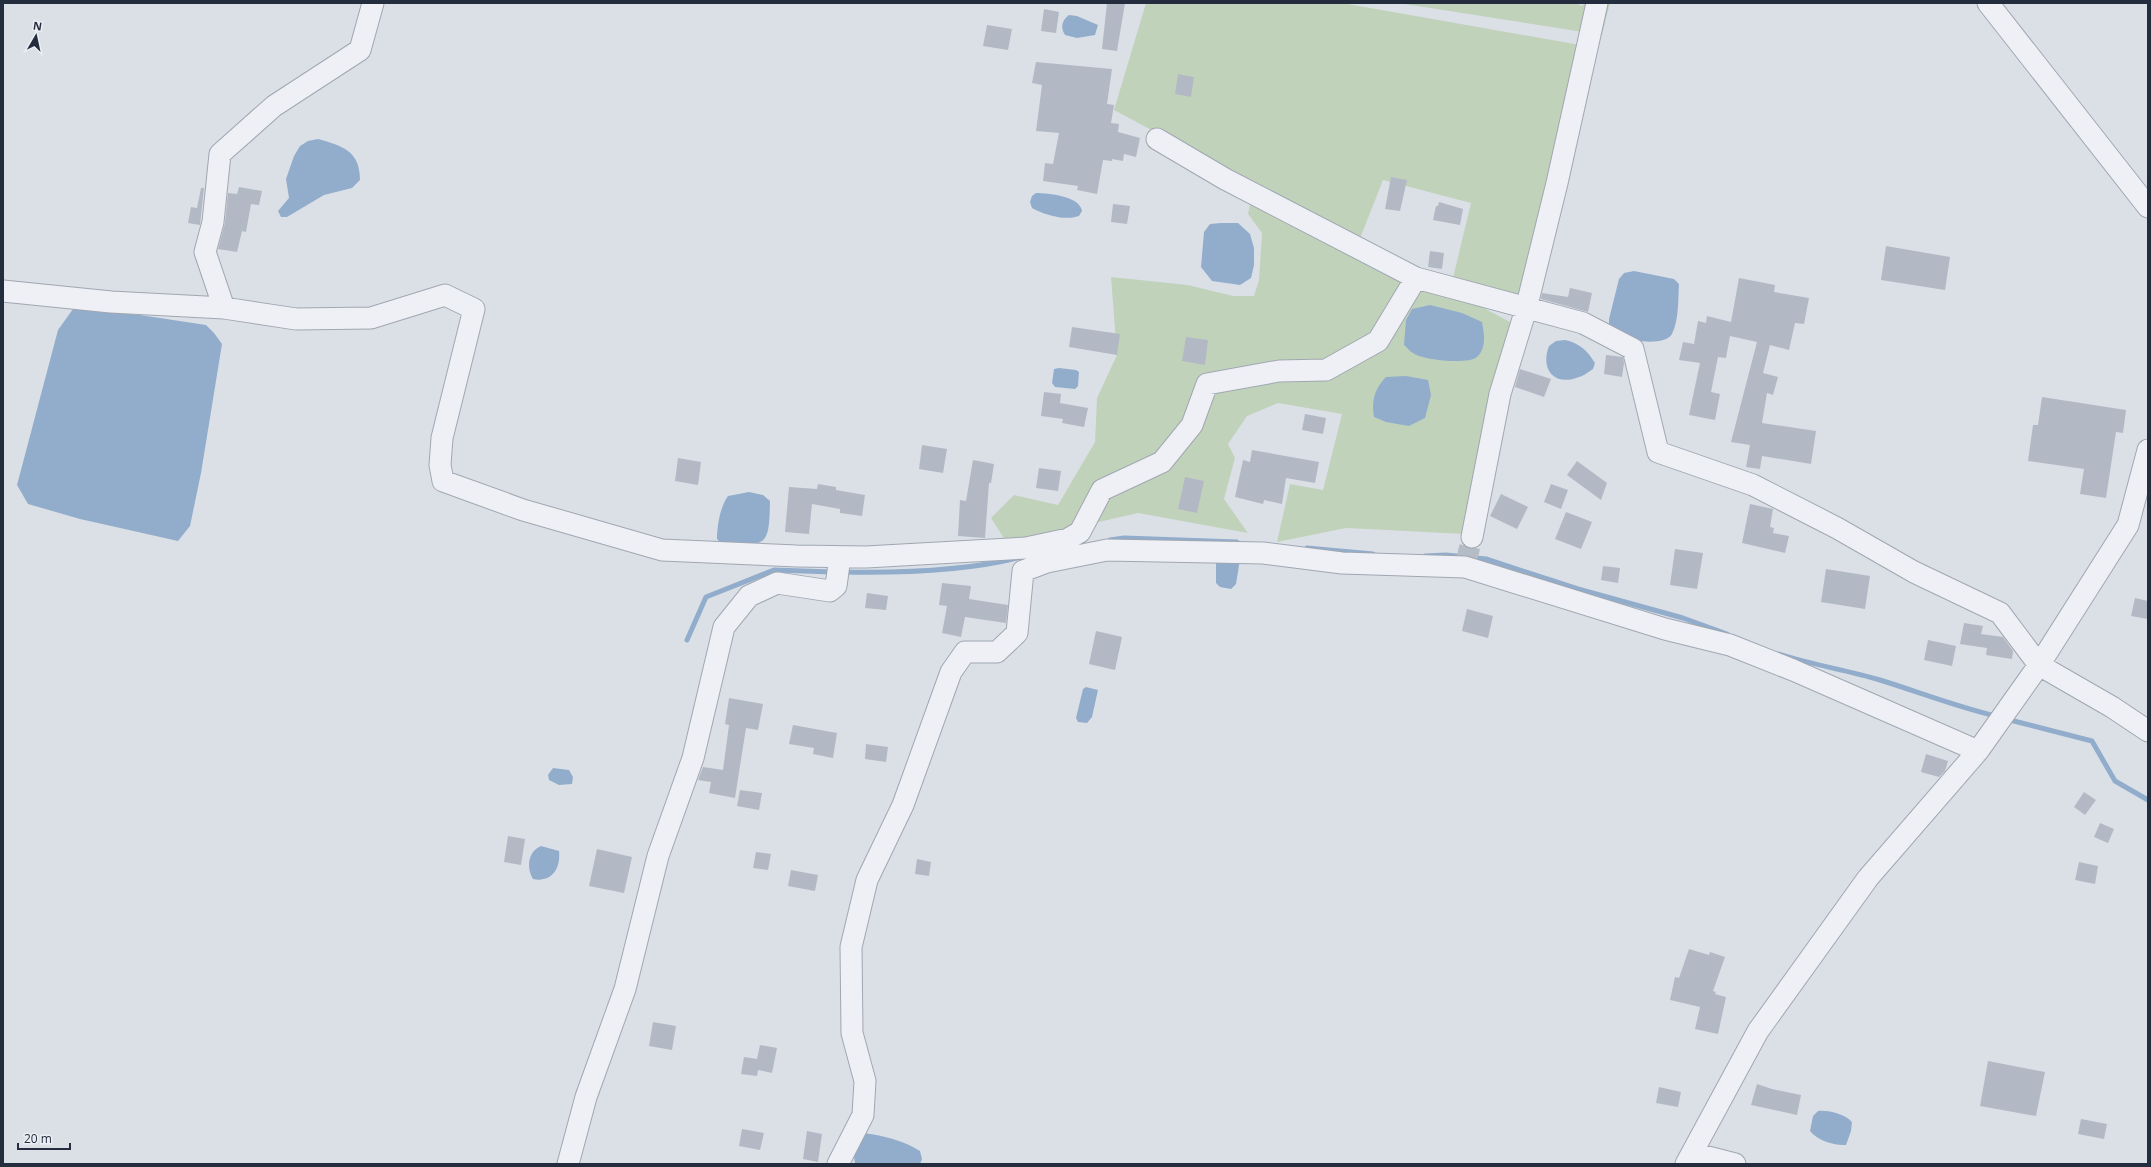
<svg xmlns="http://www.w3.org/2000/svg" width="2151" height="1167" font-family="'Open Sans',sans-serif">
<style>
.green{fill:#c1d2bb}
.water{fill:#92adcb}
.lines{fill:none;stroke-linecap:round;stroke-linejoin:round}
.stream{stroke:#92adcb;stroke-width:5}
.building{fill:#b2b9c4}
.street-tunnel{stroke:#b6bcc5;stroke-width:21;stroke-dasharray:21 10;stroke-linecap:butt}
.street-casing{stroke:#a0a7b1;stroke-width:23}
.street{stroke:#eef0f5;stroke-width:21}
</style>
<rect width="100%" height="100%" fill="#dbe0e7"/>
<path class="green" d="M1146,3H1342L1586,46L1523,302L1452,282L1471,203L1383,180L1359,241L1510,322L1464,534L1346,528L1277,542L1290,484L1323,490L1342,414L1278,403L1247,416L1228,444L1235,458L1224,499L1248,533L1138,513L1007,543L991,518L1014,495L1058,505L1095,442L1097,398L1117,355L1111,277L1188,285L1233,296H1254L1259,280L1262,233L1248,214L1254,185L1114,110Z
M1398,3H1575L1582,6L1585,3H1610L1602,35Z"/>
<path class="water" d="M1069,15L1077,16L1098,25L1095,35L1077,38L1065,35C1060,27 1062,20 1069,15Z
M318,139C343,146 360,151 360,180L352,188L324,195L287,217H281L278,211L289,198L286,179L294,156L300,146L308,141Z
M1036,193C1048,193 1080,196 1082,211L1079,216C1064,221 1045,215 1032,208L1030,202L1032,196Z
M1221,223H1238L1250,234L1254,248V265L1251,278L1240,285L1212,281L1201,267L1204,232L1210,224Z
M1634,271L1674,279L1679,284C1678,300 1679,320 1672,334C1666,345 1636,342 1627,338C1621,335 1615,329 1609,326V319L1619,279L1624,273Z
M1430,305L1462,313L1482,322C1484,333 1487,348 1477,357C1468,365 1422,360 1413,353C1409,351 1407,347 1404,345L1406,320L1412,309Z
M73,309L140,315L206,325L214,333L222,344L201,473L190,526L178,541L80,519L28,504L17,485L58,330Z
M1565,340C1579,343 1587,350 1595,363L1593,369C1588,372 1584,376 1579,377C1554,387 1540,369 1549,346L1556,341Z
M1059,368L1076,370L1079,372L1078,386L1075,389L1055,387L1052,383L1054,369Z
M1406,376L1428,380L1431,395L1425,418L1409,426L1386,422L1374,417C1371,401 1375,388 1386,377Z
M749,492L763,495L770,501C769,546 768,545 724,546L717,539C717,526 720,507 728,496Z
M1221,557L1240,559L1236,584L1231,589L1220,587L1216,583V563Z
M1086,687L1098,690L1092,717L1087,723L1078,722L1076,718L1083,689Z
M553,768L569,770L573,777L572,784L559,785L549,780L548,775Z
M541,846L559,851C561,868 552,883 533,879C526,868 528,851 541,846Z
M1818,1111C1830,1110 1844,1114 1852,1122L1851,1131L1846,1145C1834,1146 1817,1140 1810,1131L1813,1116Z
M863,1133C882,1135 905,1141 920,1151L922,1159L920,1164H855L853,1149Z"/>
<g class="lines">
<path class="stream" d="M1110,540L1124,538L1237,542
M1307,548L1373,554
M1425,556L1446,555L1486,559L1578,589L1683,618L1727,634
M843,572C897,573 965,571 1017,558
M687,640L706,597L774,570L833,572
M1779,654C1812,665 1847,670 1880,680C1919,692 1957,707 1996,716
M2006,719L2092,741L2115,781L2148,800"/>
</g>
<path class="building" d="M1107,3H1125L1117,51L1102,49Z
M1044,9L1059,12L1056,33L1041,31Z
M987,25L1012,29L1008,50L983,46Z
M1036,62L1112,69L1107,104L1114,105L1111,123L1119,124L1118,132L1140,138L1136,157L1124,154L1123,161L1112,159V161L1103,160L1097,194L1077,190L1078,186L1043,181L1045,163L1053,164L1059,133L1036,131L1042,85L1032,83Z
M1178,74L1194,77L1191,97L1175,94Z
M1391,177L1407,180L1400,211L1385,209Z
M239,187L262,191L259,205L251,204L246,232L242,231L237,252L218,249L225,223L228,193L237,194Z
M201,188H204L200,225L188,223L191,207L197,208Z
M1439,202L1463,209L1460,225L1433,220L1436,206H1438Z
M1113,204L1130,206L1127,224L1111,222Z
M1886,246L1950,257L1945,290L1881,280Z
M1430,251L1444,253L1442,269L1428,267Z
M1739,278L1775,285L1774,292L1809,298L1804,324L1795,323L1789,350L1770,345L1763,373L1778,377L1773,395L1767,393L1762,423L1816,431L1811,464L1762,456L1760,469L1746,467L1750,445L1731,442L1757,342L1730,336L1726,358L1718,357L1711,392L1720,394L1715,420L1689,415L1700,363L1679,360L1683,342L1694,344L1698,321L1706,323L1707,316L1731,322Z
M1570,288L1592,293L1588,312L1541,299L1542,293L1568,297Z
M1072,327L1120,334L1117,355L1069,347Z
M1186,337L1208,340L1205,365L1182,361Z
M1606,355L1623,357L1624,363L1622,377L1604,374Z
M1520,369L1551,379L1544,397L1515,387Z
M1044,392L1061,394L1060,403L1088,408L1084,427L1062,423L1063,419L1041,416Z
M2042,397L2126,410L2123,433L2116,432L2106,498L2080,494L2084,469L2028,461L2033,425H2038Z
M1305,414L1326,418L1323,434L1302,430Z
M922,445L947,449L943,473L919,469Z
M1252,450L1319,462L1315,483L1286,478L1282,504L1264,500L1263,504L1235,497L1243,460L1250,462Z
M678,458L701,462L698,485L675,481Z
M973,460L994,464L991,483H989L985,538L958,536L960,500L966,501Z
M1577,461L1607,483L1601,500L1567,475Z
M1039,468L1061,471L1058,491L1036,488Z
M1185,477L1204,481L1197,513L1178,509Z
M818,484L836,487V490L865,495L862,516L840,513V509L812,504L809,534L785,532L789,487L817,489Z
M1551,484L1568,490L1561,509L1544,502Z
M1501,494L1528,507L1517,529L1490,516Z
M1750,504L1773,509L1770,527L1774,528L1773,533L1789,536L1785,553L1742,543Z
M1566,512L1592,522L1581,549L1555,539Z
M1675,549L1703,553L1697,589L1670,585Z
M1603,566L1620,568L1618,583L1601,580Z
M1826,569L1870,576L1865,609L1821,602Z
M942,583L971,586L969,599L1008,605L1006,623L965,617L961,637L942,633L947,606L939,605Z
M867,593L888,596L886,610L865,608Z
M2135,598L2148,601V619L2131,616Z
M1467,609L1493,616L1488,638L1462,631Z
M1964,623L1983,626L1981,634L2003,637L2013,651L2012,659L1986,655L1987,648L1960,644Z
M1096,631L1122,637L1115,670L1089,664Z
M1928,640L1956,646L1952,666L1924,660Z
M729,698L763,704L758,730L746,728L735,798L709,793L711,782L698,780L703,767L723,770L729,725L725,724Z
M793,725L837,733L833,758L813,754L814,748L789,744Z
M866,744L888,747L886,762L865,759Z
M1926,754L1948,761L1945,771L1939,777L1921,772Z
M740,790L762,793L759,810L737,806Z
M2084,792L2096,800L2085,815L2074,807Z
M2100,823L2114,829L2108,843L2094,837Z
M508,836L525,839L521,865L504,862Z
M597,849L632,857L624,893L589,886Z
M756,852L771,854L768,870L753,868Z
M917,859L931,862L929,876L915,874Z
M2079,862L2098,866L2095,884L2075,880Z
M791,870L818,875L815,891L788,886Z
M1689,949L1709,955L1710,952L1725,957L1713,991L1716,992L1715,994L1726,997L1718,1034L1695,1029L1700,1007L1670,1000L1675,977L1679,978Z
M653,1022L676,1026L672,1050L649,1046Z
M760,1045L777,1048L772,1073L758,1070L757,1076L741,1074L744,1057L757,1059Z
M1988,1061L2045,1072L2036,1116L1980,1106Z
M1757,1084L1772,1089L1801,1095L1797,1115L1751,1105Z
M1659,1087L1681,1092L1678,1107L1656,1103Z
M2081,1119L2107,1124L2104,1139L2078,1134Z
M742,1129L764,1133L760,1150L739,1146Z
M807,1131L822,1134L818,1162L803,1159Z"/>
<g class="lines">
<path class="street-tunnel" d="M1465,567L1472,537"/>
<defs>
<path id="street" d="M1988,3L2148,207
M1157,139L1225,179L1416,278L1583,323L1633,349L1658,452L1753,485L1837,528L1914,572L2000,613L2039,665L2112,707L2148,731
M3,291L111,302L224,308L296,319L371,318L445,295L474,309L442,438L440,465L443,481L523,510L662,550L797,556L866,557L1026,548L1068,539L1080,532L1102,490L1162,462L1192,425L1207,384L1279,371L1326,370L1378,341L1416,278
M224,308L205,252L213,222L220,154L274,106L360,50L373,3
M1472,537L1500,394L1526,309L1557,183L1597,3
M1692,1153L1735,1164
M568,1164L586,1097L625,989L658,856L693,758L724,627L749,596L777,583L830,591L836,586L840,557
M838,1164L863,1115L865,1081L852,1033L851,947L867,880L903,805L951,672L965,652H997L1017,633L1023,571L1047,562L1107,550L1263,553L1342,563L1465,567L1665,629L1730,645L1793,670L1978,751
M1686,1164L1758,1031L1868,878L1978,751L2039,665L2128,525L2148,450"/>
</defs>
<use href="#street" class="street-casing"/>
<use href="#street" class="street"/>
</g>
<rect width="2151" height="1167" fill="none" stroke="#242d3e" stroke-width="8"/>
<g transform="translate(36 36) rotate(9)" stroke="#eaeff5" stroke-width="3" paint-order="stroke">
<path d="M0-3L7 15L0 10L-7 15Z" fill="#242d3e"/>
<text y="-6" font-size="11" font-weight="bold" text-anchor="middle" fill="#242d3e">N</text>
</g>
<path d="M18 1143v6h52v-6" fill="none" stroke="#242d3e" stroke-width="2"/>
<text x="24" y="1143" font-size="12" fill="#242d3e" stroke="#eaeff5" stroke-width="3" paint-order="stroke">20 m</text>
</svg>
